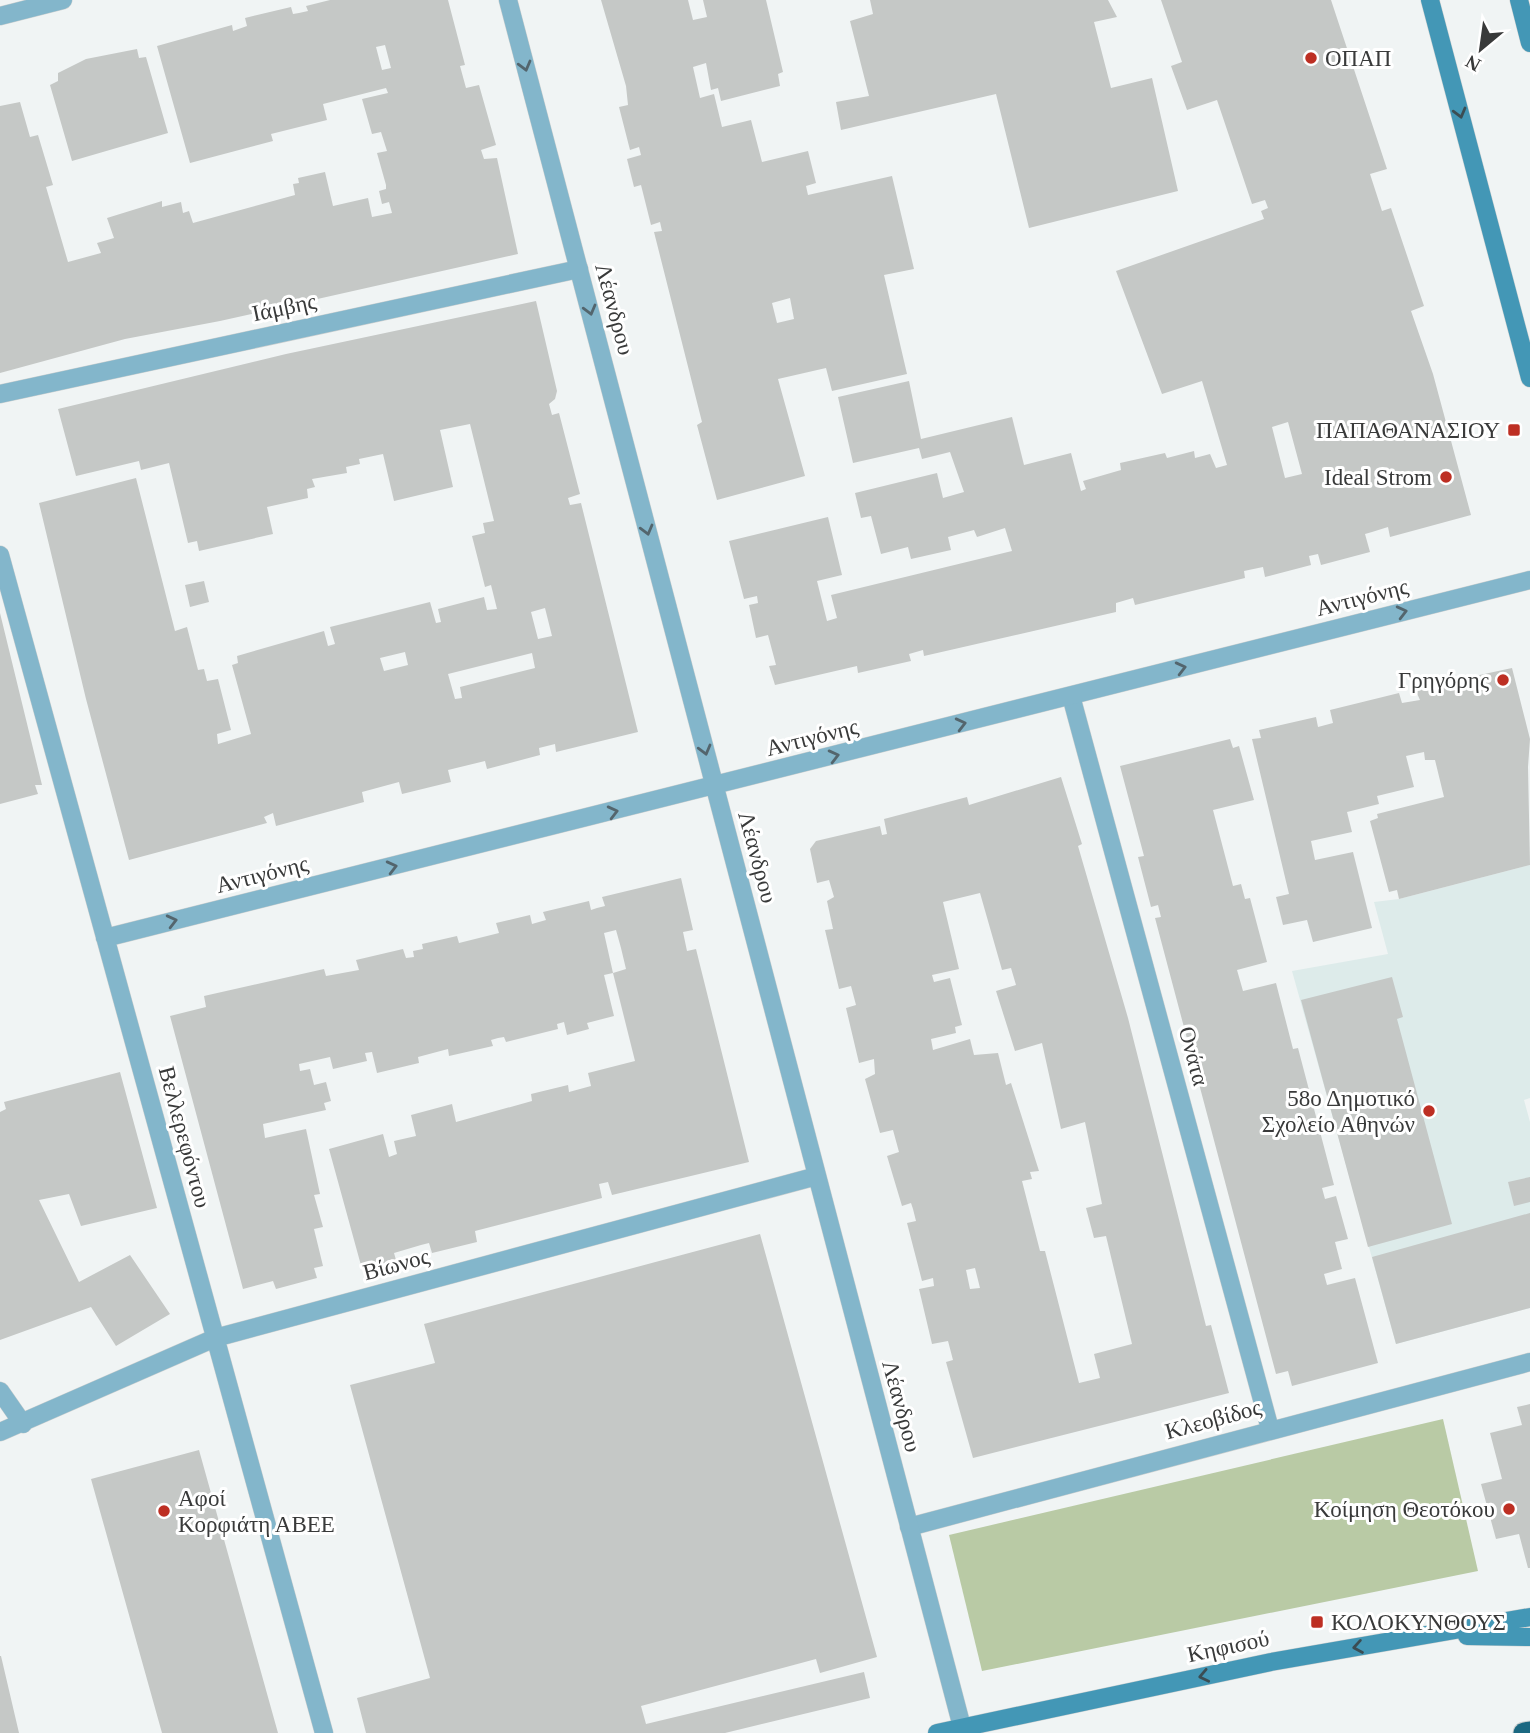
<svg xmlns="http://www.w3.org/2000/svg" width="1530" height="1733" font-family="'Times New Roman',serif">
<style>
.built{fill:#ddebea}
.green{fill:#b9caa5}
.building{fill:#c5c8c6;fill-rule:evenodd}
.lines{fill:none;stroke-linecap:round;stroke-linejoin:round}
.service-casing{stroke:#cbcfcf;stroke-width:19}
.pedestrian-casing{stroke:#cbcfcf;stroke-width:19}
.minor-casing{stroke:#cbcfcf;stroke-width:19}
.secondary-casing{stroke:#cbcfcf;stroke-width:19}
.motorway-casing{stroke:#cbcfcf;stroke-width:23}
.service{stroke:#83b6cb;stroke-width:18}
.pedestrian{stroke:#83b6cb;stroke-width:18}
.minor{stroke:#83b6cb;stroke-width:18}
.secondary{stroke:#4397b6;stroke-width:18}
.motorway{stroke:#1b6881;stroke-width:21}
.oneway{stroke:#53656d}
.oneway2{stroke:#3b4d53}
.poi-dot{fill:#bd2f23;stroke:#fff;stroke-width:2.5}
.labels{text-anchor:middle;stroke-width:6;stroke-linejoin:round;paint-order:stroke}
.poi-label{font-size:23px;fill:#393a3a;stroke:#fff;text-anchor:end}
.street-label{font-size:23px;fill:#393a3a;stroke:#fff}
</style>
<rect width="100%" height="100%" fill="#f0f4f4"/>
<path class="built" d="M1530,865V1098L1524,1100L1530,1122V1308L1396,1344L1292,971L1388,954L1374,902L1399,899Z"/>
<path class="green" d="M1443,1419L1478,1571L982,1671L949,1535Z"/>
<path class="building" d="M330,0H448L465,65L460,66L466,88L479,85L496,145L481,150L484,159L497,158L518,254L220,321L125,339L0,373V106L20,102L30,137L38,135L53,185L46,187L68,262L101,253L97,243L114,238L107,218L162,201V207L181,202L183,213L189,211L193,223L295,195L293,184L299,183L298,178L325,172L333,206L368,198L372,217L392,213L389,202L382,204L379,191L386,189V185L377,153L387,151L381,132L372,134L362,99L388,93L386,88L323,104L327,120L271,134L273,141L190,163L157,46L232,25L233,31L247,26L245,18L291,7L293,14L299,13L308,11L306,6ZM385,45L391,68L382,70L376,47Z
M601,0H688L693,20L707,17L703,0H766L783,72L778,74L780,86L721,101L718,88L711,90L706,63L693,67L700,98L714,94L722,127L751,120L762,162L808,151L816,183L806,186L808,195L892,176L914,269L884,275L907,374L832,391L826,368L778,379L805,476L717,500L697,425L702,422L654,232L662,231L660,222L651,225L641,185L634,187L627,159L641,155L639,147L630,150L619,107L628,105L626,86ZM790,298L794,319L777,323L772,303Z
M870,0H1108L1117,17L1094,22L1111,88L1152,78L1178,191L1029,228L996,94L841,130L836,102L869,96L850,21L873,14Z
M1161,0H1331L1387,169L1370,174L1382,211L1391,208L1424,306L1411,311L1433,374L1471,515L1390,537L1388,527L1372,532L1365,534L1370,552L1321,565L1318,554L1309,556L1311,565L1265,577L1263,567L1244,571L1245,578L1135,605L1133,598L1116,603V612L924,656L923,650L909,654L911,661L858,673L857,666L775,685L769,666L776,665L768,635L756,638L749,605L758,603L757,596L744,599L729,541L828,517L842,575L817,581L827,621L837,618L831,595L1012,551L1005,528L977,537L974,530L948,537L951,550L911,559L908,547L881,554L871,516L861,518L855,493L937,473L943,498L964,492L950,452L922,459L919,448L853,463L838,397L909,381L921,439L1012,417L1024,465L1071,453L1081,491L1086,489L1083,481L1121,470L1120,463L1165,453L1167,458L1194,451L1195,458L1210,454L1216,468L1227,465L1202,381L1162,394L1116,271L1264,219L1261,211L1268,208L1265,200L1252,204L1217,100L1187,110L1171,66L1182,62ZM1288,422L1302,474L1285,478L1272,427Z
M137,49L139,58L146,57L168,133L72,161L50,85L58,81V73L86,59Z
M536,301L557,391L555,399L549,404L552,415L559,413L580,494L568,498L570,505L581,503L638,732L556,752L555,744L539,748L540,755L487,769L485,761L448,770L451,782L402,794L399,782L362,792L364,802L276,826L273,813L264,817L267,823L129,860L86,699L39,503L136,478L175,631L187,627L198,670L204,669L207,681L218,679L231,730L217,734L218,744L251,734L232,665L238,663L237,656L324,631L328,646L335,644L330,627L430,602L436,623L441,622L438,609L484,597L487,610L497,609L491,585L485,587L472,536L485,533L483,523L494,521L470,424L440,430L453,487L394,501L383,454L359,459L360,464L346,467L347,473L312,479L315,487L307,489L308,498L267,507L273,534L199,551L197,541L188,543L169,463L141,470L139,461L76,476L58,409L286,354ZM545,608L552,636L538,639L531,612ZM405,652L408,665L384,671L380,658ZM532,653L535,668L460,687L462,698L455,699L448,674Z
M204,581L209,602L190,607L185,585Z
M0,613L42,785H35L38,794L0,804Z
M1512,668L1530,739L1528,767L1530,865L1399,899L1397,890L1389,892L1370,821L1378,818L1377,814L1444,797L1435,760H1425L1424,752L1406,756L1414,787L1377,796L1379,804L1347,812L1352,832L1311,841L1315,860L1353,852L1372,928L1313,942L1307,920L1283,925L1276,897L1289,894L1252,739L1261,738L1259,730L1316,717L1318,727L1333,723L1330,710L1399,693L1402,703L1420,700L1415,689Z
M1230,739L1233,748L1239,746L1254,800L1213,810L1233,886L1241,884L1245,899L1250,898L1267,962L1237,970L1243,991L1276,983L1293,1049L1298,1048L1334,1185L1322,1188L1325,1199L1336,1196L1348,1239L1335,1242L1342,1269L1324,1274L1327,1285L1355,1278L1378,1363L1292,1386L1288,1371L1276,1374L1155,918L1161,917L1158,905L1151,907L1138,857L1144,856L1120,766Z
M1061,777L1082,844L1078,846L1128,1018L1206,1326L1211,1325L1229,1393L973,1458L946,1362L953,1360L948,1341L932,1344L919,1289L934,1286L933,1278L922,1281L907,1223L916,1221L913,1209L911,1203L902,1206L887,1156L899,1152L893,1130L880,1133L865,1079L875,1074L874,1059L859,1063L846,1008L856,1005L851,986L839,989L825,930L833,929L827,901L834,897L829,880L817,883L810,849L816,841L880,826L882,835L887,834L884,819L967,797L969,805ZM980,893L1002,970L1011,968L1016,985L996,991L1015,1051L1042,1043L1061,1129L1085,1122L1102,1204L1086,1208L1094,1238L1106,1236L1132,1344L1094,1354L1100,1378L1079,1383L1045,1251H1040L1022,1181L1032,1179L1030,1172L1039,1171L1011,1083L1006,1085L998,1053L974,1055L970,1039L933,1050L931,1039L956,1033L955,1027L962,1025L950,978L934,982L932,975L959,969L943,902ZM975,1268L980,1288L970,1289L966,1270Z
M681,878L693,930L683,932L687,951L696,949L749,1162L612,1195L608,1182L599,1184L602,1198L475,1231L477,1242L432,1253L429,1243L421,1245L394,1253L396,1260L362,1269L329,1149L383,1134L389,1157L397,1154L394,1141L416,1136L411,1115L452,1104L456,1122L532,1101L531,1094L568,1085L569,1092L591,1086L588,1073L635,1061L613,973L626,969L621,948L616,930L604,933L613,973L604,975L614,1016L587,1023L589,1029L567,1035L564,1022L557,1024L558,1029L506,1042L504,1037L498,1038L491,1040L493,1046L449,1056L448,1049L418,1057L419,1063L377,1073L372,1052L365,1053L367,1061L333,1069L330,1057L299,1064L300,1071L310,1069L314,1085L326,1082L331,1101L324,1103L326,1110L263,1124L265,1138L306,1129L320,1194L314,1195L323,1227L314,1229L323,1266L314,1268L317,1278L276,1289L273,1281L243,1289L170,1016L206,1007L204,996L324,969L326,976L359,970L356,960L403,949L406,958L414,957L413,951L423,949L422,944L457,936L459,943L499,933L496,923L530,915L532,924L546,920L543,912L589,901L591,910L597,908L605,906L602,897Z
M1392,977L1403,1017L1397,1019L1452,1224L1368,1247L1301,1000Z
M120,1072L157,1208L81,1226L69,1194L39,1200L79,1282L130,1255L170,1314L116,1346L91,1307L0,1340V1112L6,1109L4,1102Z
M1530,1177V1202L1514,1206L1508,1182Z
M1530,1213V1308L1396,1344L1372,1257Z
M760,1234L877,1657L820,1673L816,1659L641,1706L646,1724L864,1672L870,1698L725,1733H366L357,1698L430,1678L350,1385L435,1363L424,1324Z
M1530,1404V1568H1528L1519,1534L1496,1539L1481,1484L1502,1479L1490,1433L1522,1425L1517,1407Z
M199,1450L278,1733H162L91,1479Z
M0,1656H1L19,1733H0Z"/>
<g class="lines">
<defs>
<path id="service" d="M0,394L579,269"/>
<path id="pedestrian" d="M1071,696L1270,1429
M909,1527L1530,1362"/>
<path id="minor" d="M508,0L962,1727
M0,16L63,0
M0,555L324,1733
M105,938L1530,580
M0,1391L23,1424
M0,1432L215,1338L817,1176"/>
<path id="secondary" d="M1430,0L1530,378
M1519,0L1530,43
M1467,1636L1530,1637
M937,1733L1271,1662L1530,1617"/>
<path id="motorway" d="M1524,1733L1530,1732"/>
</defs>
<use href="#service" class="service-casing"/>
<use href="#pedestrian" class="pedestrian-casing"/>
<use href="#minor" class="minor-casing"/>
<use href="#secondary" class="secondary-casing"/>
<use href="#motorway" class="motorway-casing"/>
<use href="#service" class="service"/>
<use href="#pedestrian" class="pedestrian"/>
<use href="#minor" class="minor"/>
<use href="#secondary" class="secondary"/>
<use href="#motorway" class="motorway"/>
</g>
<defs><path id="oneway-chevron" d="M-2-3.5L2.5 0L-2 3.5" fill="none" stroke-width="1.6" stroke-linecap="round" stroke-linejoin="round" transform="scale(1.75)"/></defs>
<g class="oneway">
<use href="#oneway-chevron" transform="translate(525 66) rotate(75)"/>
<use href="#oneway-chevron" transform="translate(590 310) rotate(75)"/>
<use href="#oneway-chevron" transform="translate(647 530) rotate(75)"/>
<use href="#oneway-chevron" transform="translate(1402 612) rotate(-14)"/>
<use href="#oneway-chevron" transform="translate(1181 668) rotate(-14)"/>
<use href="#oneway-chevron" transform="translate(961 724) rotate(-14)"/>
<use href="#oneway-chevron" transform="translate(705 750) rotate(75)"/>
<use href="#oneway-chevron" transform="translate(834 756) rotate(-14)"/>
<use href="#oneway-chevron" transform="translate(613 812) rotate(-14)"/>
<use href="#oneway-chevron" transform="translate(392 867) rotate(-14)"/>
<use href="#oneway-chevron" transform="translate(172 921) rotate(-14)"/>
</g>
<g class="oneway2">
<use href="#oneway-chevron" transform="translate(1460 113) rotate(75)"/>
<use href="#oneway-chevron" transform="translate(1358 1647) rotate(170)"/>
<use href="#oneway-chevron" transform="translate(1204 1676) rotate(168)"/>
</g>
<g class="poi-dot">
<circle cx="1311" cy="58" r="7"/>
<rect x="1507" y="423" width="14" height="14" rx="3.5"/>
<circle cx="1446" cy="477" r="7"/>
<circle cx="1503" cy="680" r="7"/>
<circle cx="1429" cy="1111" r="7"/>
<circle cx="1509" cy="1509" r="7"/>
<circle cx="164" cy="1511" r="7"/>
<rect x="1310" y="1615" width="14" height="14" rx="3.5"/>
</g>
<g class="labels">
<g class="poi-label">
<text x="1325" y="66" text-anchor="start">ΟΠΑΠ</text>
<text x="1500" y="438">ΠΑΠΑΘΑΝΑΣΙΟΥ</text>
<text x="1432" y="485">Ideal Strom</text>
<text x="1489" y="688">Γρηγόρης</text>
<text x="1415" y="1106">58ο Δημοτικό<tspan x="1415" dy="26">Σχολείο Αθηνών</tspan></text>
<text x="178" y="1506" text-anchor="start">Αφοί<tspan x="178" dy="26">Κορφιάτη ΑΒΕΕ</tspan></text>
<text x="1495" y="1517">Κοίμηση Θεοτόκου</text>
<text x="1331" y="1630" text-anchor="start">ΚΟΛΟΚΥΝΘΟΥΣ</text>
</g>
<g class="street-label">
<text transform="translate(284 307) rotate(-12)" y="8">Ιάμβης</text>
<text transform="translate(615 309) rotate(75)" y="8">Λέανδρου</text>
<text transform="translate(1362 597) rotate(-14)" y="8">Αντιγόνης</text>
<text transform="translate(812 737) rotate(-14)" y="8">Αντιγόνης</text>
<text transform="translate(758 857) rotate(75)" y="8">Λέανδρου</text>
<text transform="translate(262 874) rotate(-14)" y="8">Αντιγόνης</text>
<text transform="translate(1194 1056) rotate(75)" y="8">Ονάτα</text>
<text transform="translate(185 1137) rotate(75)" y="8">Βελλερεφόντου</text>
<text transform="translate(396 1264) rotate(-15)" y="8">Βίωνος</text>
<text transform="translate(902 1406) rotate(75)" y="8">Λέανδρου</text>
<text transform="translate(1213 1419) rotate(-15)" y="8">Κλεοβίδος</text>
<text transform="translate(1228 1646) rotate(-12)" y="8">Κηφισού</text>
</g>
</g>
<g transform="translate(1481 49) rotate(209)" stroke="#ffffff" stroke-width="5" paint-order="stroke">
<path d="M0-5L12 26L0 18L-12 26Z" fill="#393a3a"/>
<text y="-10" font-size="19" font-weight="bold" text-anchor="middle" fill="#393a3a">N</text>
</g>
</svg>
